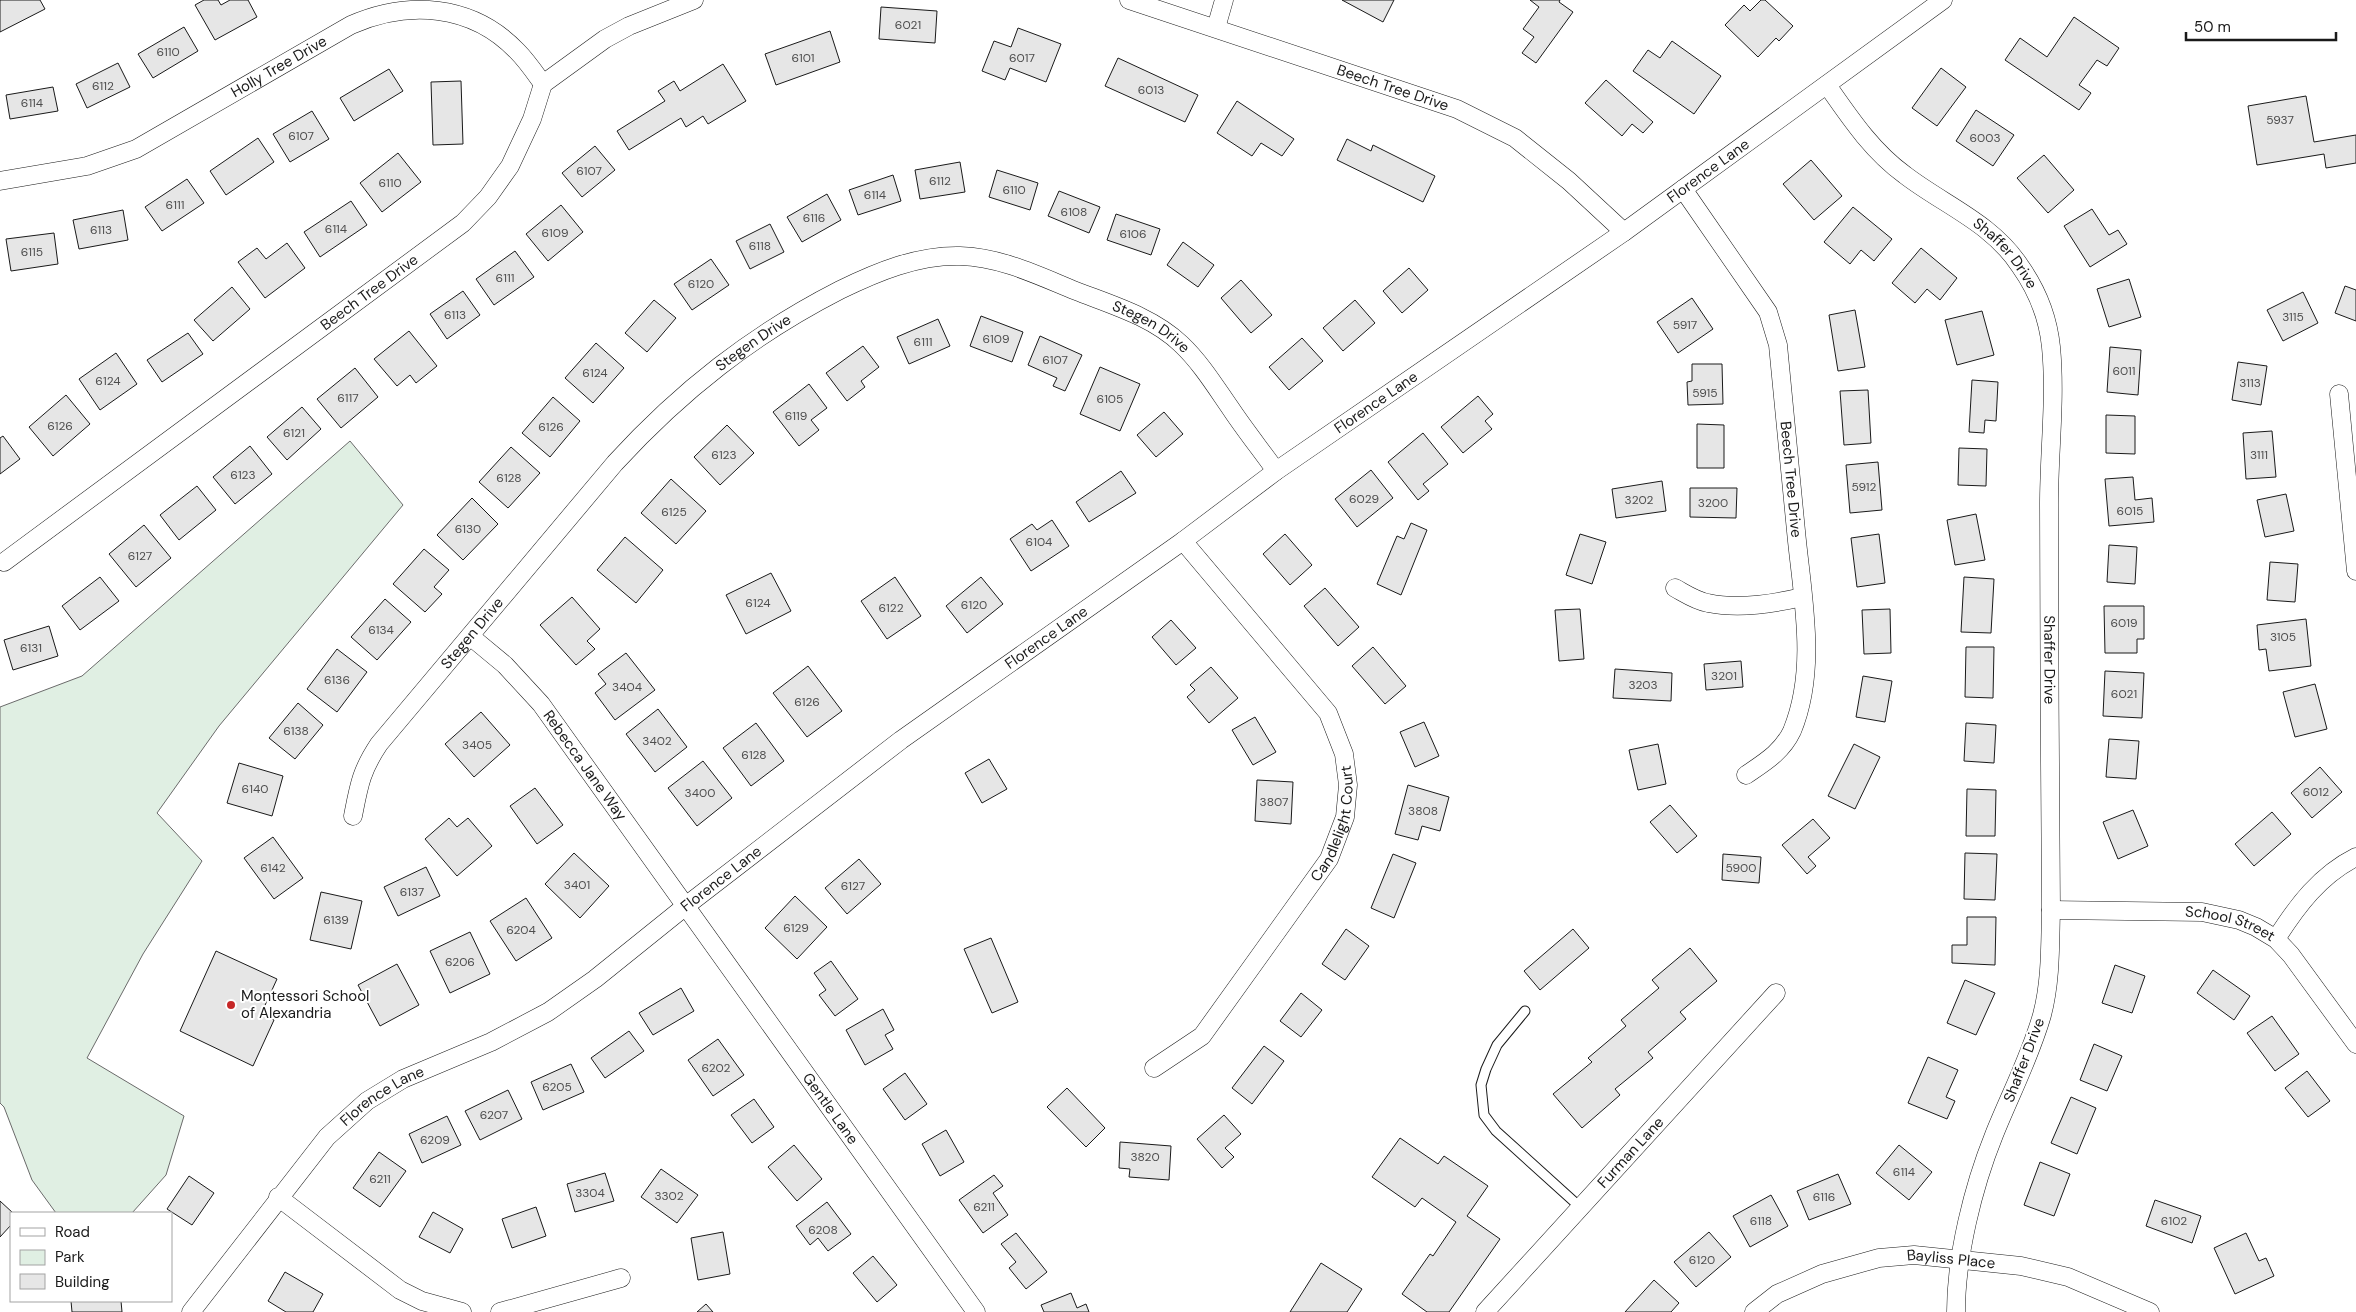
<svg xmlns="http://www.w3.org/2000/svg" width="2356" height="1312" font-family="'DM Sans',sans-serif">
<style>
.green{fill:#e0efe3;stroke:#6a6a6a}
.building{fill:#e6e6e6;stroke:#1a1a1a}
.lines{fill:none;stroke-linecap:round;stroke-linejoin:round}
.lane-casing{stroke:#1a1a1a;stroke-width:11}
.street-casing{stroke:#1a1a1a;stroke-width:19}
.lane{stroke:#fff;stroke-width:9}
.street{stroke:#fff;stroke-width:18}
.poi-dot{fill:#c62828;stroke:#fff;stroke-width:2}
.labels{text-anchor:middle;stroke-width:4;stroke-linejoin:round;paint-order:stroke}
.number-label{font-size:12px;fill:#4d4d4d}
.street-label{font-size:15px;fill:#1a1a1a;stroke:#fff}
.poi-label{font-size:15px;fill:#1a1a1a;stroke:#fff;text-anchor:start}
</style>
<rect width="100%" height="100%" fill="#fff"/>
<path class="green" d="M350,441L403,505L219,726L157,813L202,861L143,954L87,1058L184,1116L166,1175L132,1213H56L32,1180L4,1107L0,1103V707L82,676Z"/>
<path class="building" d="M0,0H40L45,9L0,32Z
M204,0H218L221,5L230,0H248L257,17L215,40L195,5Z
M1342,0H1394L1383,22Z
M1530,0H1560L1559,2L1573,12L1536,63L1522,53L1534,37L1523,29L1539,7Z
M1761,0H1765L1793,26L1779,41L1776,38L1758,57L1725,25L1744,5L1750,11Z
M881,7L937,11L935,43L879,39Z
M2074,17L2119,48L2107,66L2097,60L2079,85L2091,93L2079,110L2005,60L2020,38L2047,57Z
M184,27L198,51L153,78L138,54Z
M1018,28L1061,44L1046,82L1010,68L1005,80L982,71L994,41L1011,47Z
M830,31L840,62L776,85L765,54Z
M1672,41L1721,76L1694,114L1633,71L1648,50L1660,58Z
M1118,58L1198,95L1185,122L1105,86Z
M118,63L130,87L87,108L76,84Z
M723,64L746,101L708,124L703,116L686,127L681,118L629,150L617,131L665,101L658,91L674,81L680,91Z
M1941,68L1966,87L1937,126L1912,108Z
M389,69L403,91L354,121L340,98Z
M1606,80L1653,122L1643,133L1632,124L1622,136L1585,103Z
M461,81L463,144L433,145L431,82Z
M53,87L58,111L10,119L6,95Z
M2306,96L2314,142L2356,135V163L2326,168L2324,154L2257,165L2248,106Z
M1237,101L1294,139L1282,156L1261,143L1252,156L1217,133Z
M1976,110L2014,135L1993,166L1956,141Z
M312,111L329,139L290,162L273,134Z
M258,138L274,162L226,195L210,171Z
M1347,139L1371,151L1373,145L1435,176L1423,202L1337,160Z
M595,146L615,170L582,197L562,173Z
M398,153L421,182L382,212L360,183Z
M2044,155L2074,190L2048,213L2017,178Z
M1811,160L1842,196L1814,220L1783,184Z
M960,162L965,192L920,199L915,170Z
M997,170L1038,183L1030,210L989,197Z
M893,175L901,201L858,215L849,190Z
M187,179L204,203L162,231L145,207Z
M1059,191L1100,207L1089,233L1048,216Z
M827,194L841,220L802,242L787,217Z
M351,201L367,225L320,257L304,232Z
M561,205L583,232L548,261L526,234Z
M1853,207L1892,239L1874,261L1861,250L1850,264L1824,242Z
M2092,209L2109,235L2118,230L2127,244L2090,267L2064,226Z
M123,210L128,240L79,249L73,220Z
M1116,214L1160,229L1151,255L1107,240Z
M770,224L784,252L750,269L736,241Z
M54,233L58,264L11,271L6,239Z
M1183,242L1214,265L1198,287L1167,265Z
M287,243L305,268L265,298L238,262L257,248L266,259Z
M1921,248L1957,278L1940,300L1927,289L1915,303L1892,283Z
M515,251L534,277L494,305L476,279Z
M711,259L729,285L692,310L674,284Z
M1409,268L1428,290L1402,313L1383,291Z
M2129,279L2141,317L2109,327L2097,289Z
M1241,280L1272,315L1251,333L1221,298Z
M2345,286L2356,290V321L2335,313Z
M232,287L250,309L213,341L194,320Z
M463,291L480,315L447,339L430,314Z
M2303,292L2318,323L2283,341L2267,310Z
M1692,298L1713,329L1678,353L1657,322Z
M654,300L676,318L647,352L625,333Z
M1355,300L1375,323L1343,351L1323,328Z
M1855,310L1865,367L1838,371L1829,315Z
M1982,311L1994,355L1957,365L1945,320Z
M981,316L1023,332L1012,362L970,346Z
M938,319L950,346L909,364L897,337Z
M409,331L437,366L416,383L410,375L397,386L374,359Z
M188,333L203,354L162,382L147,360Z
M1040,336L1082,355L1065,391L1053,386L1057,378L1028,365Z
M1302,338L1323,361L1289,390L1269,367Z
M596,343L624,368L593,403L565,378Z
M863,346L879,367L861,381L865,387L847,401L826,373Z
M2110,347L2141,350L2138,395L2107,392Z
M116,353L137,384L100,410L79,379Z
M2238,362L2267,366L2261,405L2232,400Z
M1692,364H1722L1723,404L1688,405L1687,382L1692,381Z
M1100,367L1140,384L1120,431L1080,414Z
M355,368L378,397L341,428L317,399Z
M1972,380L1998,382L1996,421L1985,420L1984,433L1969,432Z
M809,384L827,408L811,420L819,430L799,446L773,412Z
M1868,390L1871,443L1844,445L1840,391Z
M66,395L90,424L53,456L29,427Z
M1478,396L1493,414L1485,421L1492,429L1463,453L1441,427Z
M553,397L580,421L550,457L522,433Z
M302,407L321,429L287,460L267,437Z
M1164,412L1183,434L1156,457L1137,435Z
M2106,415L2135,416V454L2106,453Z
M1697,424L1724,425V468H1697Z
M727,425L754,453L720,485L694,457Z
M2272,431L2276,477L2246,479L2243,433Z
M1423,433L1448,464L1423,484L1429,491L1418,500L1388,462Z
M3,436L20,459L0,474V438Z
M250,446L272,474L235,504L213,477Z
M511,447L540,473L508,508L479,482Z
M1959,448L1987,449L1986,486L1958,485Z
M1878,462L1882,510L1850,513L1846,465Z
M1371,470L1393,498L1357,527L1335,499Z
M1121,471L1136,493L1089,522L1076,502Z
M2133,477L2135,500L2152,498L2154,522L2109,526L2105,479Z
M671,479L706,511L676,544L641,513Z
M1662,481L1666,511L1616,518L1612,489Z
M197,486L216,510L179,540L160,515Z
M1690,488H1737L1736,518L1690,517Z
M2286,494L2294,531L2265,537L2257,500Z
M472,498L498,524L463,560L437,535Z
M1976,514L1985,560L1955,565L1947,520Z
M1052,520L1069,546L1031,571L1010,539L1032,524L1037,530Z
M1411,523L1427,530L1401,595L1377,584L1397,536L1404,539Z
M144,525L171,558L136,587L109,554Z
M1285,534L1312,565L1290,585L1263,554Z
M1580,534L1606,542L1592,584L1566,575Z
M1879,534L1885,583L1857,587L1851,538Z
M625,537L663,570L636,603L597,570Z
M2109,545L2137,547L2135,584L2107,582Z
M424,549L449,570L434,587L442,594L425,612L393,584Z
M2270,562L2298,564L2295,602L2267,600Z
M771,573L791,611L746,634L726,595Z
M100,577L119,601L80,630L62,606Z
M895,577L921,616L887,639L861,601Z
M981,577L1003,604L967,633L946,606Z
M1964,577L1994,579L1991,633L1961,632Z
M1325,588L1359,627L1338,646L1304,606Z
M572,597L600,629L587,641L595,649L576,665L540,625Z
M385,599L411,622L377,660L351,637Z
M2104,606H2144V639H2137V653H2105Z
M1580,609L1584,659L1559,661L1555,610Z
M1890,609L1891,653L1864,654L1862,610Z
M2306,619L2311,666L2269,671L2266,649L2259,650L2257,625Z
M1171,620L1196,648L1176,665L1152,637Z
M49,626L58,656L13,670L4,640Z
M1373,647L1406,686L1385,704L1352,666Z
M1966,647H1994L1993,698L1965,697Z
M337,649L367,672L337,712L307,689Z
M626,653L655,690L615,720L595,693L606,684L598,674Z
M1741,661L1743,687L1706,690L1704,664Z
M808,666L842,711L807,737L773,693Z
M1211,667L1238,698L1209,723L1187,697L1195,690L1190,685Z
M1615,669L1672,673L1671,701L1613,698Z
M2105,671L2144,673L2142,718L2103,716Z
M1863,676L1892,681L1885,722L1856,717Z
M2315,684L2327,729L2295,737L2283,692Z
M298,703L323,725L295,759L269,738Z
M658,709L687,747L655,772L626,734Z
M481,712L510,745L474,777L445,744Z
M1255,717L1276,752L1253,765L1232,730Z
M1424,722L1439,756L1415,767L1400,732Z
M756,723L784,761L751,786L723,748Z
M1966,723L1996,725L1994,763L1964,761Z
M2109,739L2139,741L2136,779L2106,777Z
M1658,744L1666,784L1638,790L1629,750Z
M1854,744L1880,757L1855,809L1828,796Z
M989,759L1007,789L982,803L965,773Z
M703,761L732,798L697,826L668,788Z
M239,763L283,776L272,816L227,803Z
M2320,767L2342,792L2312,818L2291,793Z
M1257,780L1293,782L1291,824L1255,821Z
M1408,785L1449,797L1440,831L1422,826L1418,840L1395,834Z
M535,788L563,825L537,844L510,806Z
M1967,789L1996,790L1995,836H1966Z
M1670,805L1697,836L1677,853L1650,822Z
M2133,810L2148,846L2118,859L2103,822Z
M2272,812L2291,834L2254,866L2235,844Z
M449,818L457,827L468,818L492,846L457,876L425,839Z
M1813,819L1830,838L1808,857L1816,866L1807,874L1782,845Z
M273,837L303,878L274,899L244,858Z
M574,853L609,886L580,918L545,884Z
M1965,853L1997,854L1995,900L1964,899Z
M1393,854L1416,863L1394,918L1371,908Z
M1723,854L1761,857L1759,883L1722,880Z
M859,859L881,884L847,914L825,888Z
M426,867L440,896L398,916L384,887Z
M321,892L362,901L351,949L310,940Z
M795,896L827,927L797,959L765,928Z
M526,898L552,938L516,961L490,921Z
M1967,917H1996L1995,965L1952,963V945H1967Z
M1346,929L1369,946L1345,980L1322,964Z
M1573,929L1589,948L1540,990L1524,971Z
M470,932L490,974L450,993L430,951Z
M991,938L1018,1002L992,1013L964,949Z
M1690,948L1717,981L1680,1012L1686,1019L1648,1052L1653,1058L1615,1089L1620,1095L1582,1128L1553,1094L1592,1062L1588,1058L1626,1026L1621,1020L1659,988L1652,980Z
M216,951L277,979L261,1014L274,1020L253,1066L180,1031Z
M831,961L858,999L835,1016L819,995L826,990L814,973Z
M397,964L419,1005L380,1026L358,985Z
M2115,965L2145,976L2132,1013L2102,1003Z
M2213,970L2250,996L2234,1020L2197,993Z
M1965,980L1995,993L1976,1035L1947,1023Z
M681,988L694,1011L653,1035L639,1013Z
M1301,993L1322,1010L1301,1037L1280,1021Z
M883,1009L894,1030L885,1035L893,1049L865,1065L846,1030Z
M2272,1016L2299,1054L2275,1071L2247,1033Z
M629,1031L644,1051L605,1078L591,1058Z
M718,1039L744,1075L713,1096L688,1060Z
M2094,1044L2122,1056L2107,1091L2080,1080Z
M1264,1046L1284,1061L1252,1104L1232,1088Z
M1928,1057L1958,1070L1946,1097L1955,1101L1947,1119L1908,1103Z
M571,1064L584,1092L543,1110L531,1082Z
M2307,1071L2330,1101L2308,1117L2285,1088Z
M905,1073L927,1104L905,1120L883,1089Z
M1067,1088L1105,1128L1086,1147L1047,1107Z
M508,1090L522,1119L480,1140L465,1111Z
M2071,1097L2096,1108L2077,1154L2051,1143Z
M754,1099L774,1127L752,1143L731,1115Z
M1224,1115L1241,1134L1225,1148L1234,1157L1222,1168L1197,1139Z
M447,1116L461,1145L422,1163L409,1134Z
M946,1130L964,1162L940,1176L922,1144Z
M1400,1138L1438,1164L1444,1156L1488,1186L1467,1216L1500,1239L1449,1312H1427L1402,1294L1430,1254L1433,1256L1456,1222L1422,1198L1415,1207L1372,1177Z
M1120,1142L1171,1146L1169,1180L1129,1177L1130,1169L1119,1168Z
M794,1145L822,1179L797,1201L768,1167Z
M1899,1145L1932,1172L1909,1200L1876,1173Z
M379,1152L406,1171L380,1207L353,1188Z
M2040,1162L2070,1174L2054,1216L2024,1205Z
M661,1169L698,1195L677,1223L641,1197Z
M605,1173L614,1201L575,1212L567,1184Z
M1838,1174L1851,1204L1809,1220L1797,1191Z
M994,1175L1003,1186L993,1193L1008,1215L983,1233L959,1200Z
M189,1176L214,1193L192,1225L167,1209Z
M1771,1195L1788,1226L1750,1247L1733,1216Z
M2155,1200L2201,1216L2192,1243L2146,1226Z
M0,1201L13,1213L11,1225L0,1237Z
M827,1202L851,1234L828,1251L818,1238L810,1245L796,1226Z
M536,1207L546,1236L512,1248L502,1219Z
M433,1212L463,1229L450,1253L419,1237Z
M723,1232L730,1274L698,1280L691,1238Z
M1709,1232L1731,1257L1696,1287L1674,1262Z
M1016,1233L1047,1272L1026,1289L1009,1268L1016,1262L1001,1244Z
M2246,1233L2259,1261L2266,1258L2274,1276L2235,1294L2214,1248Z
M873,1256L897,1285L877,1302L853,1273Z
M1321,1263L1362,1289L1347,1312H1290Z
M285,1272L323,1294L313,1312H286L268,1301Z
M1654,1280L1679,1303L1671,1312H1625Z
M1071,1293L1077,1308L1086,1304L1089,1312H1044L1041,1305Z
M71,1301H121L122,1312H72Z
M706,1304L713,1312H697Z"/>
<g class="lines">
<defs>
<path id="lane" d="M1525,1011L1497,1045L1486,1069L1481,1085L1484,1115L1496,1131L1580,1207"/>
<g id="street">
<path id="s1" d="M1129,0L1457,109L1515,138L1569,181L1624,232"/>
<path d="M1216,28L1224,0"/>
<path id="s2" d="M1827,85C1850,118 1872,151 1905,175C1944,205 1992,223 2020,266C2037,290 2048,317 2051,347C2056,398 2049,452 2049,504C2049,639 2050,775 2051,910C2050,945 2051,981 2042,1015C2030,1057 2010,1095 1994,1135C1973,1187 1956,1256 1956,1312"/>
<path id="s3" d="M0,181L87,166L136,149L351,25C408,0 472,4 517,51C527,61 535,73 543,84"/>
<path id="s4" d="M1683,189L1768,312L1778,345C1784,407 1790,469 1796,531C1802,596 1818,668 1792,731C1782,752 1765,762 1746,775"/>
<path d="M2339,394L2356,571"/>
<path id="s5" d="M4,562L463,223L488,197L510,166L532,119L543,84L605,39L629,26L694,0"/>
<path d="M1675,588C1686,594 1696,601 1708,603C1737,609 1773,604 1802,597"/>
<path id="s6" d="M470,636L505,665L541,704L976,1312"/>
<path id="s7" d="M353,816C359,785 361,771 379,744L615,463C681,391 752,335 840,290C877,272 917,255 960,256C1001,257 1039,276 1076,291C1112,305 1153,317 1181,344C1201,363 1215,386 1231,409C1245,430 1261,450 1276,471"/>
<path id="s8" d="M2051,910L2202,912L2239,920L2256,927L2276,939L2291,955L2356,1044"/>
<path d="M2276,939C2297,906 2320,875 2356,857"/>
<path id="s9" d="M1154,1068L1202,1036L1329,859L1345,817L1348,785L1344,754L1328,713L1183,541"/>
<path d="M278,1197L400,1290L422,1301L462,1312"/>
<path id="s10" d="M191,1312L327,1137L367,1101L403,1079L491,1042L548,1012L595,979L687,905L901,740L1183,541L1276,471L1624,232L1943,0"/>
<path d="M500,1312L621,1278"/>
<path id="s11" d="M1485,1312L1776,993"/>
<path id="s12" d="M1754,1312L1777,1294L1822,1274L1879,1258L1914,1255L2021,1266L2068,1277L2150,1312"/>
</g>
</defs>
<use href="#lane" class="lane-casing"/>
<use href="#street" class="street-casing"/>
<use href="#lane" class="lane"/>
<use href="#street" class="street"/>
</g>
<circle class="poi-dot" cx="231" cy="1005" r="5"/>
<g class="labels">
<g class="number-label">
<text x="908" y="29">6021</text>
<text x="168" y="56">6110</text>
<text x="803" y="62">6101</text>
<text x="1022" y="62">6017</text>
<text x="103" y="90">6112</text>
<text x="1151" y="94">6013</text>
<text x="32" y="107">6114</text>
<text x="2280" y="124">5937</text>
<text x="301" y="140">6107</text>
<text x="1985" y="142">6003</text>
<text x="589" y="175">6107</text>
<text x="940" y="185">6112</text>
<text x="390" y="187">6110</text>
<text x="1014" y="194">6110</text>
<text x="875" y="199">6114</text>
<text x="175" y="209">6111</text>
<text x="1074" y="216">6108</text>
<text x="814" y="222">6116</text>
<text x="336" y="233">6114</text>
<text x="101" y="234">6113</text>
<text x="555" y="237">6109</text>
<text x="1133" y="238">6106</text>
<text x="760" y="250">6118</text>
<text x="32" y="256">6115</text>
<text x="505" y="282">6111</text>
<text x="701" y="288">6120</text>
<text x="455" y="319">6113</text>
<text x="2293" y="321">3115</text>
<text x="1685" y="329">5917</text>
<text x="996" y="343">6109</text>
<text x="923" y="346">6111</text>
<text x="1055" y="364">6107</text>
<text x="2124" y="375">6011</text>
<text x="595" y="377">6124</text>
<text x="108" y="385">6124</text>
<text x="2250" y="387">3113</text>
<text x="1705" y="397">5915</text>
<text x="348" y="402">6117</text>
<text x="1110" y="403">6105</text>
<text x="796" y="420">6119</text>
<text x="60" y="430">6126</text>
<text x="551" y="431">6126</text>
<text x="294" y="437">6121</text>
<text x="724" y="459">6123</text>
<text x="2259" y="459">3111</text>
<text x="243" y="479">6123</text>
<text x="509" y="482">6128</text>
<text x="1864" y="491">5912</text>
<text x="1364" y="503">6029</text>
<text x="1639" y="504">3202</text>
<text x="1713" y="507">3200</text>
<text x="2130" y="515">6015</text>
<text x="674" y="516">6125</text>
<text x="468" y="533">6130</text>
<text x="1039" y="546">6104</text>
<text x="140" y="560">6127</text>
<text x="758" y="607">6124</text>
<text x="974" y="609">6120</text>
<text x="891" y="612">6122</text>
<text x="2124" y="627">6019</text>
<text x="381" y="634">6134</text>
<text x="2283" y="641">3105</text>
<text x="31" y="652">6131</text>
<text x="1724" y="680">3201</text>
<text x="337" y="684">6136</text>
<text x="1643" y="689">3203</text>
<text x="627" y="691">3404</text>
<text x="2124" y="698">6021</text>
<text x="807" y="706">6126</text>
<text x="296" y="735">6138</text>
<text x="657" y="745">3402</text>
<text x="477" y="749">3405</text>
<text x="754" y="759">6128</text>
<text x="255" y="793">6140</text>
<text x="2316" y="796">6012</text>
<text x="700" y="797">3400</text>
<text x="1274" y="806">3807</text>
<text x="1423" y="815">3808</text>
<text x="273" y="872">6142</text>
<text x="1741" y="872">5900</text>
<text x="577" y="889">3401</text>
<text x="853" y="890">6127</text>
<text x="412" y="896">6137</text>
<text x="336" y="924">6139</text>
<text x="796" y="932">6129</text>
<text x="521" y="934">6204</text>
<text x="460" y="966">6206</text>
<text x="716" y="1072">6202</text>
<text x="557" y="1091">6205</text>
<text x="494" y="1119">6207</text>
<text x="435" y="1144">6209</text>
<text x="1145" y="1161">3820</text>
<text x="1904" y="1176">6114</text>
<text x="380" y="1183">6211</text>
<text x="590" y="1197">3304</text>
<text x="669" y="1200">3302</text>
<text x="1824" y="1201">6116</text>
<text x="984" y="1211">6211</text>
<text x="1761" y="1225">6118</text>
<text x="2174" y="1225">6102</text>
<text x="823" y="1234">6208</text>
<text x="1702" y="1264">6120</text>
</g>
<g class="street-label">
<text dy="5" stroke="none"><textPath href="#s3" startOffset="305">Holly Tree Drive</textPath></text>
<text dy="5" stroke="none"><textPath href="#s1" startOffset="278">Beech Tree Drive</textPath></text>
<text dy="5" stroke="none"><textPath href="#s10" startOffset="1911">Florence Lane</textPath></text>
<text dy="5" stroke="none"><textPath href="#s2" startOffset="248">Shaffer Drive</textPath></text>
<text dy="5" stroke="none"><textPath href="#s5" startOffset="454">Beech Tree Drive</textPath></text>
<text dy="5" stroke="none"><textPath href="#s7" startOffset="1061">Stegen Drive</textPath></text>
<text dy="5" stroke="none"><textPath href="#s7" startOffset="628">Stegen Drive</textPath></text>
<text dy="5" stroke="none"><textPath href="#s10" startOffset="1506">Florence Lane</textPath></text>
<text dy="5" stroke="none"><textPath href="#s4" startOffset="319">Beech Tree Drive</textPath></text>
<text dy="5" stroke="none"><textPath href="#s7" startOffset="222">Stegen Drive</textPath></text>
<text dy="5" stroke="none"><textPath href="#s10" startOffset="1101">Florence Lane</textPath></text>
<text dy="5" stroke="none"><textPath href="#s2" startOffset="668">Shaffer Drive</textPath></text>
<text dy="5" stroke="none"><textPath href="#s6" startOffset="174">Rebecca Jane Way</textPath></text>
<text dy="5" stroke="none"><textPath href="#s9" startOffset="311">Candlelight Court</textPath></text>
<text dy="5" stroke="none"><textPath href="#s10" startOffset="696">Florence Lane</textPath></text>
<text dy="5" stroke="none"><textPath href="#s8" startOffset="181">School Street</textPath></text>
<text transform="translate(2024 1060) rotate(-69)" y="5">Shaffer Drive</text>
<text dy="5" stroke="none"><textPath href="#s10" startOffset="291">Florence Lane</textPath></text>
<text dy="5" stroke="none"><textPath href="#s6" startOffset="596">Gentle Lane</textPath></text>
<text dy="5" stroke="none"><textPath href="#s11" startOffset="216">Furman Lane</textPath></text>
<text dy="5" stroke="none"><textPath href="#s12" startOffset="210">Bayliss Place</textPath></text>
</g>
<g class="poi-label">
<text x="241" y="1001">Montessori School<tspan x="241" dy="17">of Alexandria</tspan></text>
</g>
</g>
<rect x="10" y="1212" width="162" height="90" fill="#ffffff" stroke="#a3a3a3"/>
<rect x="20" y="1228" width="25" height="8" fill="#ffffff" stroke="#a3a3a3"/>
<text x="55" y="1237" font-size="15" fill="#1a1a1a">Road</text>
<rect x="20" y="1250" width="25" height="15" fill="#e0efe3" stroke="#a3a3a3"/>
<text x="55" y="1262" font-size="15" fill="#1a1a1a">Park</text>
<rect x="20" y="1274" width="25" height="15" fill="#e6e6e6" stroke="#a3a3a3"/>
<text x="55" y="1287" font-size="15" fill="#1a1a1a">Building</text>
<path d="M2186 32v8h150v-8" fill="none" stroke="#1a1a1a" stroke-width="2.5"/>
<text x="2194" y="32" font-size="15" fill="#1a1a1a" stroke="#ffffff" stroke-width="4" paint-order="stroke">50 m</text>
</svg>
